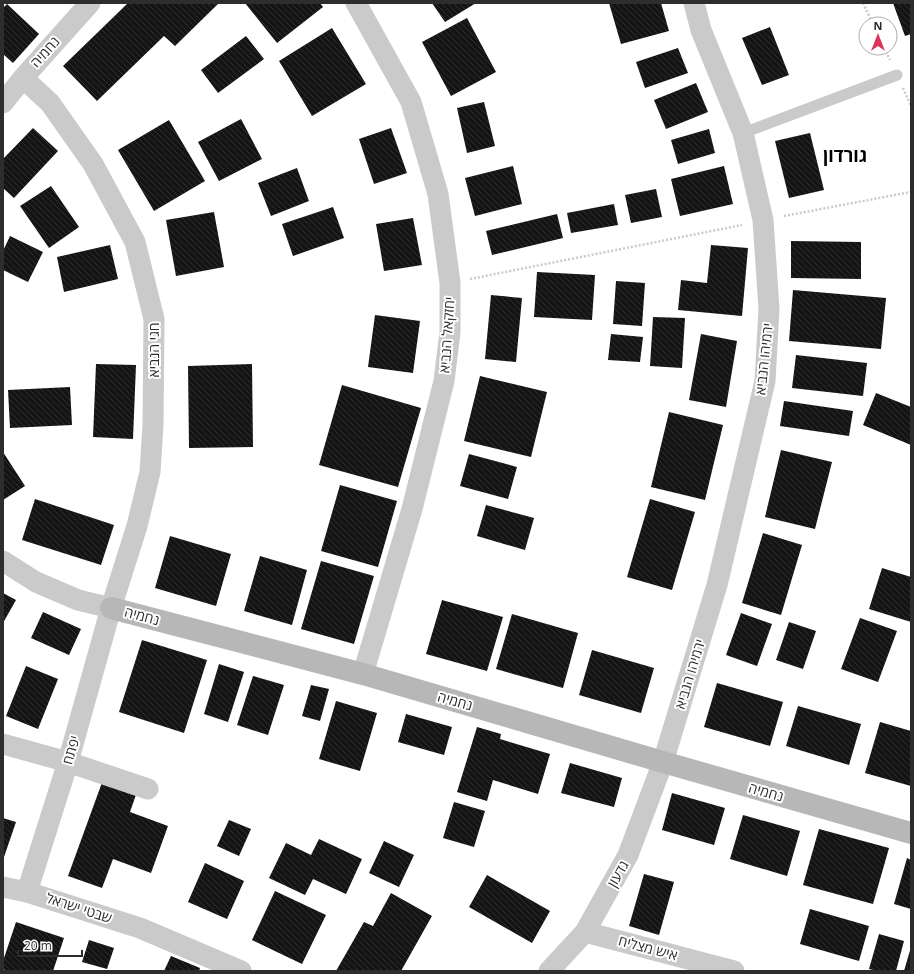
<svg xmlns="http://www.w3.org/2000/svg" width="914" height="974" font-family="'Open Sans','Noto Sans Hebrew',sans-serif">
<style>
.building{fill:url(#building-back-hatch)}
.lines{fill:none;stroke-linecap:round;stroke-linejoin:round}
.path{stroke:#cacaca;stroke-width:2.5;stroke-dasharray:2 2;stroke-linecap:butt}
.lane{stroke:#cacaca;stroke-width:11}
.street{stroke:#cacaca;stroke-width:21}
.secondary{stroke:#b7b7b7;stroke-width:22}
.labels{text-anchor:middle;stroke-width:4;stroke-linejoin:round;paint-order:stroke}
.street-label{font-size:14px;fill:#2d2d2d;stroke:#fff}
.district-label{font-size:18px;font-weight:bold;fill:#000;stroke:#fff}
</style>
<defs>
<pattern id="building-back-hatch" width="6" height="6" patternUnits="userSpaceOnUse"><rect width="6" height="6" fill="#141414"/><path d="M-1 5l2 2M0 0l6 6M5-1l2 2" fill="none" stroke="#2e2e2e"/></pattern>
</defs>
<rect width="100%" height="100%" fill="#fff"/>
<path class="building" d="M128,3H219L175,46L164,36L97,101L63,66Z
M245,3H320L323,7L277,43Z
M432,3H476L445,22Z
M609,3H661L669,31L621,44Z
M893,3H911V34L905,36Z
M7,4L39,34L13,63L3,54V8Z
M467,18L496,72L451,96L422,42Z
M770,27L789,75L762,85L742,38Z
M332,28L366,84L312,116L279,61Z
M246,36L264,59L218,93L201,70Z
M678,48L688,73L645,88L636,62Z
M696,83L708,112L666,129L654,100Z
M484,102L495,146L467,153L457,108Z
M241,119L262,159L219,181L198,142Z
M169,120L205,181L154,211L118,150Z
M33,128L58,151L14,198L3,188V159Z
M391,128L407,173L374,184L359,139Z
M709,129L715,153L678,164L671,140Z
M810,133L824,190L789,198L775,141Z
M513,166L522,204L475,216L465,178Z
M724,166L733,204L680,216L671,179Z
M297,168L309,201L271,216L258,183Z
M51,186L79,227L49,248L20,206Z
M656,189L662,217L631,223L625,195Z
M614,204L618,225L571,233L567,213Z
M333,207L344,238L293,256L282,224Z
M214,212L224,267L176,276L166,220Z
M557,214L563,238L492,255L486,231Z
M413,218L422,265L384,271L376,224Z
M10,236L43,252L28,282L3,270V251Z
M791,241L861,242V279L791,278Z
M110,245L118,279L64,292L57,257Z
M711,245L748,248L742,316L678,310L681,280L707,283Z
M537,272L595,275L592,320L534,317Z
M616,281L645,283L642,326L613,324Z
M793,290L886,298L881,349L789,341Z
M491,295L522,298L516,362L485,359Z
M375,315L420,321L413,373L368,367Z
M653,317L685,318L682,368L650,366Z
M611,334L643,337L640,362L608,360Z
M701,334L737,341L726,407L689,400Z
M796,355L867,363L863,396L792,388Z
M96,364L136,365L133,439L93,437Z
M252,364L253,447L189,448L188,366Z
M480,376L547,392L531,457L464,441Z
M342,385L421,408L398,487L319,465Z
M70,387L72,425L10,428L8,390Z
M876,393L911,407V445L863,425Z
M784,401L853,411L849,436L780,426Z
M669,412L723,425L705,500L651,487Z
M781,450L832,462L815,529L765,517Z
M3,452L25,486L3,500Z
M469,454L517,467L508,499L460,486Z
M340,485L397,501L378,567L321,551Z
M35,499L114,525L101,565L22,540Z
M650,499L695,512L672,590L627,577Z
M486,505L534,518L525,550L477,536Z
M763,533L802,545L781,615L742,603Z
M170,536L231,554L216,606L155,588Z
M260,556L307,570L292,625L244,611Z
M321,561L374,576L354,644L301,629Z
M882,568L911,577V622L869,609Z
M3,593L16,600L3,623Z
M442,600L503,617L487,671L426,654Z
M43,612L81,629L69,655L31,638Z
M741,613L772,624L757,666L726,655Z
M512,614L578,633L563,688L496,669Z
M860,618L897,631L878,682L841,669Z
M789,622L816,631L803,669L776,660Z
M142,640L207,660L184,733L119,712Z
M592,650L654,668L641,713L579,695Z
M219,664L244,672L228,722L204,714Z
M26,666L58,679L38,729L6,716Z
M253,676L284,685L268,735L237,725Z
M717,683L783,702L770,746L704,727Z
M311,685L329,689L320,721L302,716Z
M336,701L377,713L360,771L319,759Z
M798,706L861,724L849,765L786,746Z
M406,714L452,727L444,755L398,742Z
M880,722L911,731V786L865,773Z
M477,727L501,734L500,739L550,754L538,794L493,780L487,801L457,792Z
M570,763L622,778L614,807L561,793Z
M104,777L138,789L130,812L168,826L151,873L113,859L102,888L68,876Z
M672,793L725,808L714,845L662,830Z
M454,802L485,811L474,847L443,838Z
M743,815L800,831L787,876L730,859Z
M3,818L16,822L4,857L3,856Z
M229,820L251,829L239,856L217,846Z
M819,829L889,848L873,904L803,885Z
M319,839L362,859L346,894L313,879L305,895L269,878L286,843L311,855Z
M384,841L414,855L399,887L369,873Z
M907,858L911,860V909L894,904Z
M205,863L244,881L227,919L188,902Z
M644,874L674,882L659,935L629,926Z
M487,875L550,911L532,943L469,907Z
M275,891L326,915L302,964L252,940Z
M391,893L432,916L401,971H336L364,922L373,926Z
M810,909L869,926L859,961L800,944Z
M16,922L64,938L53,971H8L3,969V961Z
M879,934L904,941L896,971H877L869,969Z
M89,940L114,948L107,969L82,962Z
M911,948V971H904L911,947Z
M171,956L200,968L199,971H164Z"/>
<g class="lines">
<path class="path" d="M863,3L873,24
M884,48L890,60
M903,88L911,106
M784,216L911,192
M470,279L742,225"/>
<path class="lane" d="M743,133L897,75"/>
<path class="street" d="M356,3L411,102L438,194L450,283V332L444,381L412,509L363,674
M23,78L50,103L93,164L135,242L154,319L153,425L150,472L137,526L111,608L68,762L27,892
M3,103L23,78L90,3
M3,561L36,582L78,600L111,608
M3,744L68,762L148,789
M3,887L27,892L140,928L241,971
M585,932L734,971
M549,971L585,932L628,855L663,762L717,585L765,381L769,309L763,220L743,133L701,30L694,3"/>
<path class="secondary" d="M111,608L363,674L663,762L911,833"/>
</g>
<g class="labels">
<g class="street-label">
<text transform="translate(45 52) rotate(-48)" y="5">נחמיה</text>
<text transform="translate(447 335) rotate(-86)" y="5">יחזקאל הנביא</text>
<text transform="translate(154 350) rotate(-90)" y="5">חגי הנביא</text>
<text transform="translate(764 359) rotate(-84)" y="5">ירמיהו הנביא</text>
<text transform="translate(142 616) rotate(15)" y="5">נחמיה</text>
<text transform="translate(690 674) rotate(-73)" y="5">ירמיהו הנביא</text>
<text transform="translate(455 701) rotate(16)" y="5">נחמיה</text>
<text transform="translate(71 750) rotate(-74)" y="5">יפתח</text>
<text transform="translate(766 792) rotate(16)" y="5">נחמיה</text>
<text transform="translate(618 874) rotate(-60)" y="5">גדעון</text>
<text transform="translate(79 908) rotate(18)" y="5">שבטי ישראל</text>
<text transform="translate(648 948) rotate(15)" y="5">איש מצליח</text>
</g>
<g class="district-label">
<text x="845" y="162">גורדון</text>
</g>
</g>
<rect width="914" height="974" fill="none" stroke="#2d2d2d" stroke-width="8"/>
<g transform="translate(878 36)"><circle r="19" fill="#ffffff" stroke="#ababab"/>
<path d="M0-3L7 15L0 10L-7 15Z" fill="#de345b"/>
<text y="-6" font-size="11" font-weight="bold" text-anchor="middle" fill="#2d2d2d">N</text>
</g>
<path d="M18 950v6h64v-6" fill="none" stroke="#2d2d2d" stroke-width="2"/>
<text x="24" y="950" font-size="12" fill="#2d2d2d" stroke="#ffffff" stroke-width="3" paint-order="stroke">20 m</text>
</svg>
